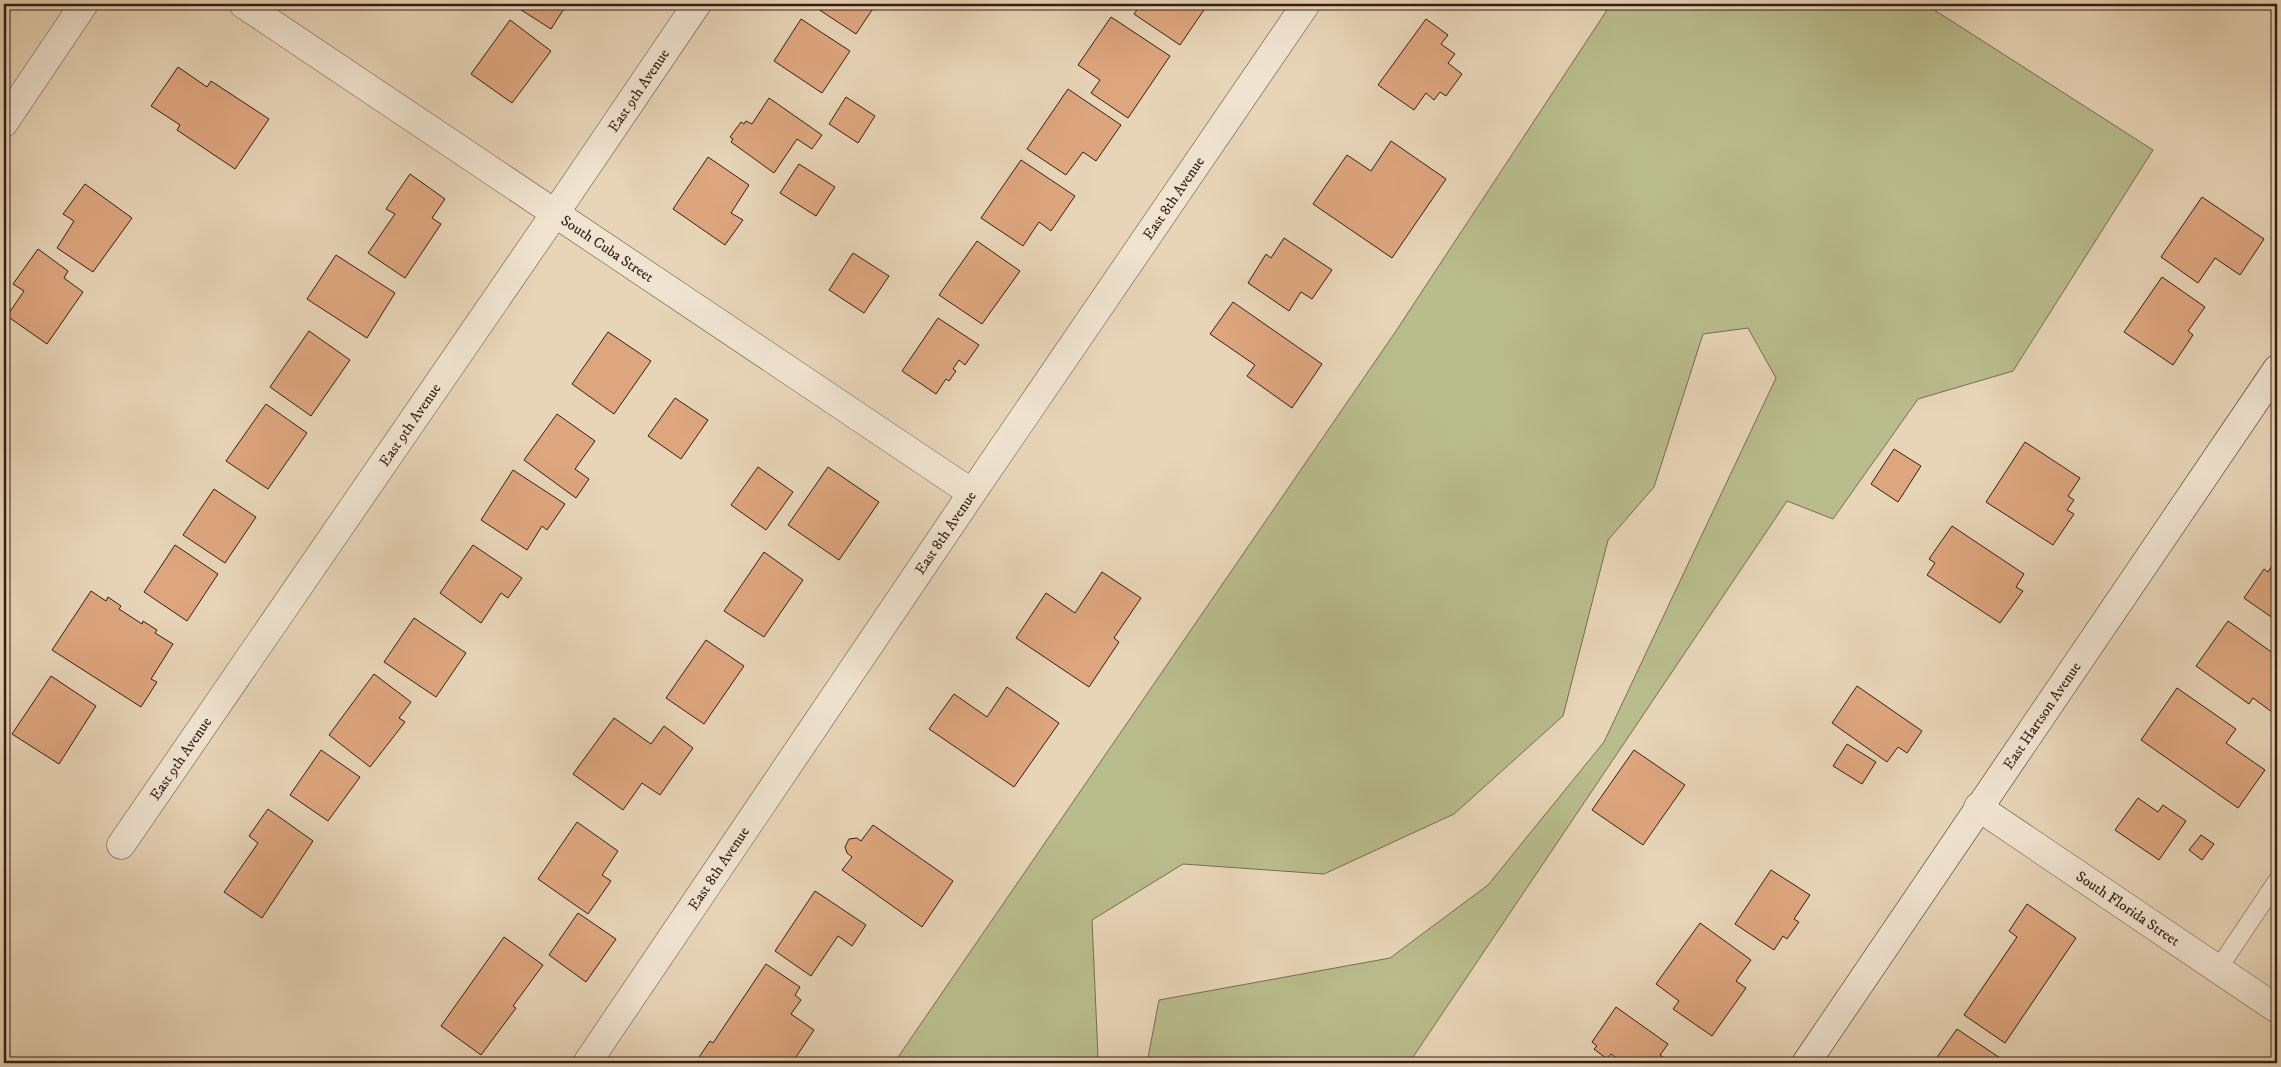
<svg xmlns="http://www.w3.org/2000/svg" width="2281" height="1067" font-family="'IM FELL DW Pica',serif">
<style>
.green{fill:#b9bc8d;stroke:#786c50}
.building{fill:#dea67f;stroke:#361d12}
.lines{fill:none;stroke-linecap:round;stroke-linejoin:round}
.lane-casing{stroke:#624b3c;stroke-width:19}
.street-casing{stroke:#624b3c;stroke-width:29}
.secondary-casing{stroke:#361d12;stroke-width:29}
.lane{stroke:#f0e4d1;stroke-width:18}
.street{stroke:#f0e4d1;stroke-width:28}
.secondary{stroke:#f0e4d1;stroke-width:28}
.labels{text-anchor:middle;stroke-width:4;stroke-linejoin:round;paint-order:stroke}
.street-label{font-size:15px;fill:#361d12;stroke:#f0e4d1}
</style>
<rect width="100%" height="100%" fill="#e8d5b8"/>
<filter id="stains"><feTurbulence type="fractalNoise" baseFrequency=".004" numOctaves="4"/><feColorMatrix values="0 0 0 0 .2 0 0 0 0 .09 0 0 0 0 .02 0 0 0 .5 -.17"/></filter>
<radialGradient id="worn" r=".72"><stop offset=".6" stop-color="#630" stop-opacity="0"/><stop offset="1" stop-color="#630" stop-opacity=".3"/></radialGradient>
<path class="green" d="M1611,4H1925L2153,150L2013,371L1918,399L1833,519L1787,501L1409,1063H1147L1159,1000L1390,958L1488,885L1604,742L1776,378L1748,328L1703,334L1654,487L1608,540L1563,716L1454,814L1324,874L1183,864L1092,920L1098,1057L1090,1063H894L1396,331Z"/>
<path class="building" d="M512,4H567L551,29Z
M818,4H876L856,34L815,7Z
M1141,4H1208L1180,45L1134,14Z
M1111,17L1170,56L1128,118L1091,93L1100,80L1078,65Z
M801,19L850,51L822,93L774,61Z
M1426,19L1448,35L1441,44L1455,54L1448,63L1462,74L1446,96L1440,92L1434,100L1426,93L1414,110L1378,85Z
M510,20L551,51L512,103L471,74Z
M178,67L207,87L211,81L269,119L235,169L177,130L180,125L151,106Z
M1068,89L1121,125L1096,161L1083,152L1066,175L1027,149Z
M846,97L875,116L858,143L829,124Z
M769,98L822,135L812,149L797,139L774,173L731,142L733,139L730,137L741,122L744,124L746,121L752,124Z
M1391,141L1446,179L1392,258L1313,204L1347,155L1371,171Z
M708,157L749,185L731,213L743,220L725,245L673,209Z
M1021,160L1075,196L1051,231L1039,222L1023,246L981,218Z
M799,164L835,187L816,216L780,193Z
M410,174L445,199L432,218L441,224L405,278L368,253L395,214L386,209Z
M85,184L132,218L93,272L57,248L74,221L63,214Z
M2202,197L2264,239L2240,275L2215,258L2198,283L2161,257Z
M1284,238L1332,270L1312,299L1301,292L1289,311L1248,283L1266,254L1271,258Z
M977,241L1020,271L982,324L939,295Z
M38,249L68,271L64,278L83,292L47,344L7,316L24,291L13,284Z
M853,253L889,276L864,313L829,290Z
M336,255L395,293L367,338L307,299Z
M2162,277L2205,307L2188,331L2193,335L2173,365L2124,332Z
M1233,302L1322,364L1292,408L1247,376L1255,365L1210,334Z
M938,318L979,345L965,365L959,360L953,369L956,371L949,381L946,379L936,394L902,371Z
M309,331L350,360L311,416L270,387Z
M608,332L651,361L614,414L572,384Z
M675,398L708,420L681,459L648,436Z
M266,404L307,433L268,489L226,461Z
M557,414L595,441L575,469L589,479L576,498L524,460Z
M2025,442L2080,478L2068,496L2074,500L2067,510L2074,514L2053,545L1986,502Z
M1894,449L1921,466L1898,502L1871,484Z
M758,467L793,492L766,530L731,505Z
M828,467L879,502L839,560L788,525Z
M513,470L565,504L547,530L542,526L527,550L481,520Z
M214,489L256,517L225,563L183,535Z
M1952,526L2024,574L2016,587L2023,591L2000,623L1927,575L1935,563L1929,559Z
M175,545L218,574L187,621L144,592Z
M473,545L522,578L508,598L501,593L481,623L440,593Z
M764,552L803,580L764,637L724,611Z
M2277,558V621L2244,598L2264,569L2268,572Z
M1102,572L1141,598L1114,638L1119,642L1089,687L1016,638L1046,593L1075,613Z
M91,591L106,601L108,597L121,606L119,609L142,624L143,621L157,630L155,633L173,644L151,679L157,682L141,707L52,650Z
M414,618L466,653L436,697L384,662Z
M2228,621L2277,656L2276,715L2253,698L2249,704L2196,666Z
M706,640L744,666L704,724L666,698Z
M374,674L411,702L399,718L405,722L370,767L329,735Z
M51,676L96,706L59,764L12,734Z
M1857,686L1922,731L1907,753L1898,747L1887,762L1832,723Z
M1007,687L1059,723L1014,787L929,729L954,694L987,717Z
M2177,688L2236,729L2226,743L2265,770L2238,808L2141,740Z
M614,718L651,744L664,726L693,748L660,795L642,783L623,810L573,774Z
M1847,744L1876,762L1862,784L1833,766Z
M321,750L360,777L328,821L290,795Z
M1634,750L1685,785L1643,845L1592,810Z
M2138,798L2158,812L2163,805L2186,821L2159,860L2115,830Z
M268,809L313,841L262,918L224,892L258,843L249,836Z
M577,822L618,851L602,875L611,881L588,914L538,879Z
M873,825L953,881L922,927L842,870L852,857L847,853L845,847L849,839L857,838L861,841Z
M2201,835L2214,844L2202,860L2189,850Z
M1771,870L1810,895L1794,919L1799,922L1787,939L1783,936L1774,950L1735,924Z
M815,891L866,925L852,946L838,936L811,976L775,951Z
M2027,904L2076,938L2005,1043L1964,1015L2017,937L2009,931Z
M578,913L616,939L586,982L549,955Z
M1700,923L1751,960L1736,981L1746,988L1712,1036L1673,1009L1679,1001L1656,984Z
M504,937L543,965L513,1006L516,1008L481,1055L441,1026Z
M766,964L800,987L795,995L801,1000L791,1014L814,1030L792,1063H695L710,1041L713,1043Z
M1616,1007L1668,1044L1660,1055L1664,1058L1660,1063H1623L1611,1054L1607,1059L1594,1049L1597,1046L1592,1042Z
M1957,1029L2000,1058L1996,1063H1933Z"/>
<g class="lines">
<defs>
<path id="lane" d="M2218,969L2277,881"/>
<g id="street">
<path id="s1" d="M243,4L972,493"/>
<path d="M4,123L84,4"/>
<path id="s2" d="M1978,807L2277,1009"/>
<path id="s3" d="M121,845L556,212L697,4"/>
<path id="s4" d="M587,1063L972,493L1306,4"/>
</g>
<g id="secondary">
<path id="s5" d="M1806,1063L2277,369"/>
</g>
</defs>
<use href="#lane" class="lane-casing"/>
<use href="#street" class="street-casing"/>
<use href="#secondary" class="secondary-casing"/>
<use href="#lane" class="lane"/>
<use href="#street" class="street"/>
<use href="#secondary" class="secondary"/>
</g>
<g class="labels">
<g class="street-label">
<text dy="5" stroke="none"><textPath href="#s3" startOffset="915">East 9th Avenue</textPath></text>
<text dy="5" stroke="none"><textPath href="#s4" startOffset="1045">East 8th Avenue</textPath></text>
<text dy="5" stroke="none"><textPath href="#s1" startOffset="439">South Cuba Street</textPath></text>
<text dy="5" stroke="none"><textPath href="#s3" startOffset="510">East 9th Avenue</textPath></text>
<text dy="5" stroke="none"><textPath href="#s4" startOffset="640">East 8th Avenue</textPath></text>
<text dy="5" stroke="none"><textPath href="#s5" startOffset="420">East Hartson Avenue</textPath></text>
<text dy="5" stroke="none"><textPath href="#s3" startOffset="105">East 9th Avenue</textPath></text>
<text dy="5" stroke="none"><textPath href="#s4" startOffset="235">East 8th Avenue</textPath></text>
<text dy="5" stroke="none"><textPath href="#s2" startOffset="181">South Florida Street</textPath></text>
</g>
</g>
<rect width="2281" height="1067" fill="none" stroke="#e8d5b8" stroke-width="20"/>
<rect x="5" y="5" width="2271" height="1057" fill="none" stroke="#361d12" stroke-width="2.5"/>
<rect x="10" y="10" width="2261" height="1047" fill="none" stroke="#361d12"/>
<rect width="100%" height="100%" filter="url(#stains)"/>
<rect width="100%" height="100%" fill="url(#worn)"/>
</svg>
